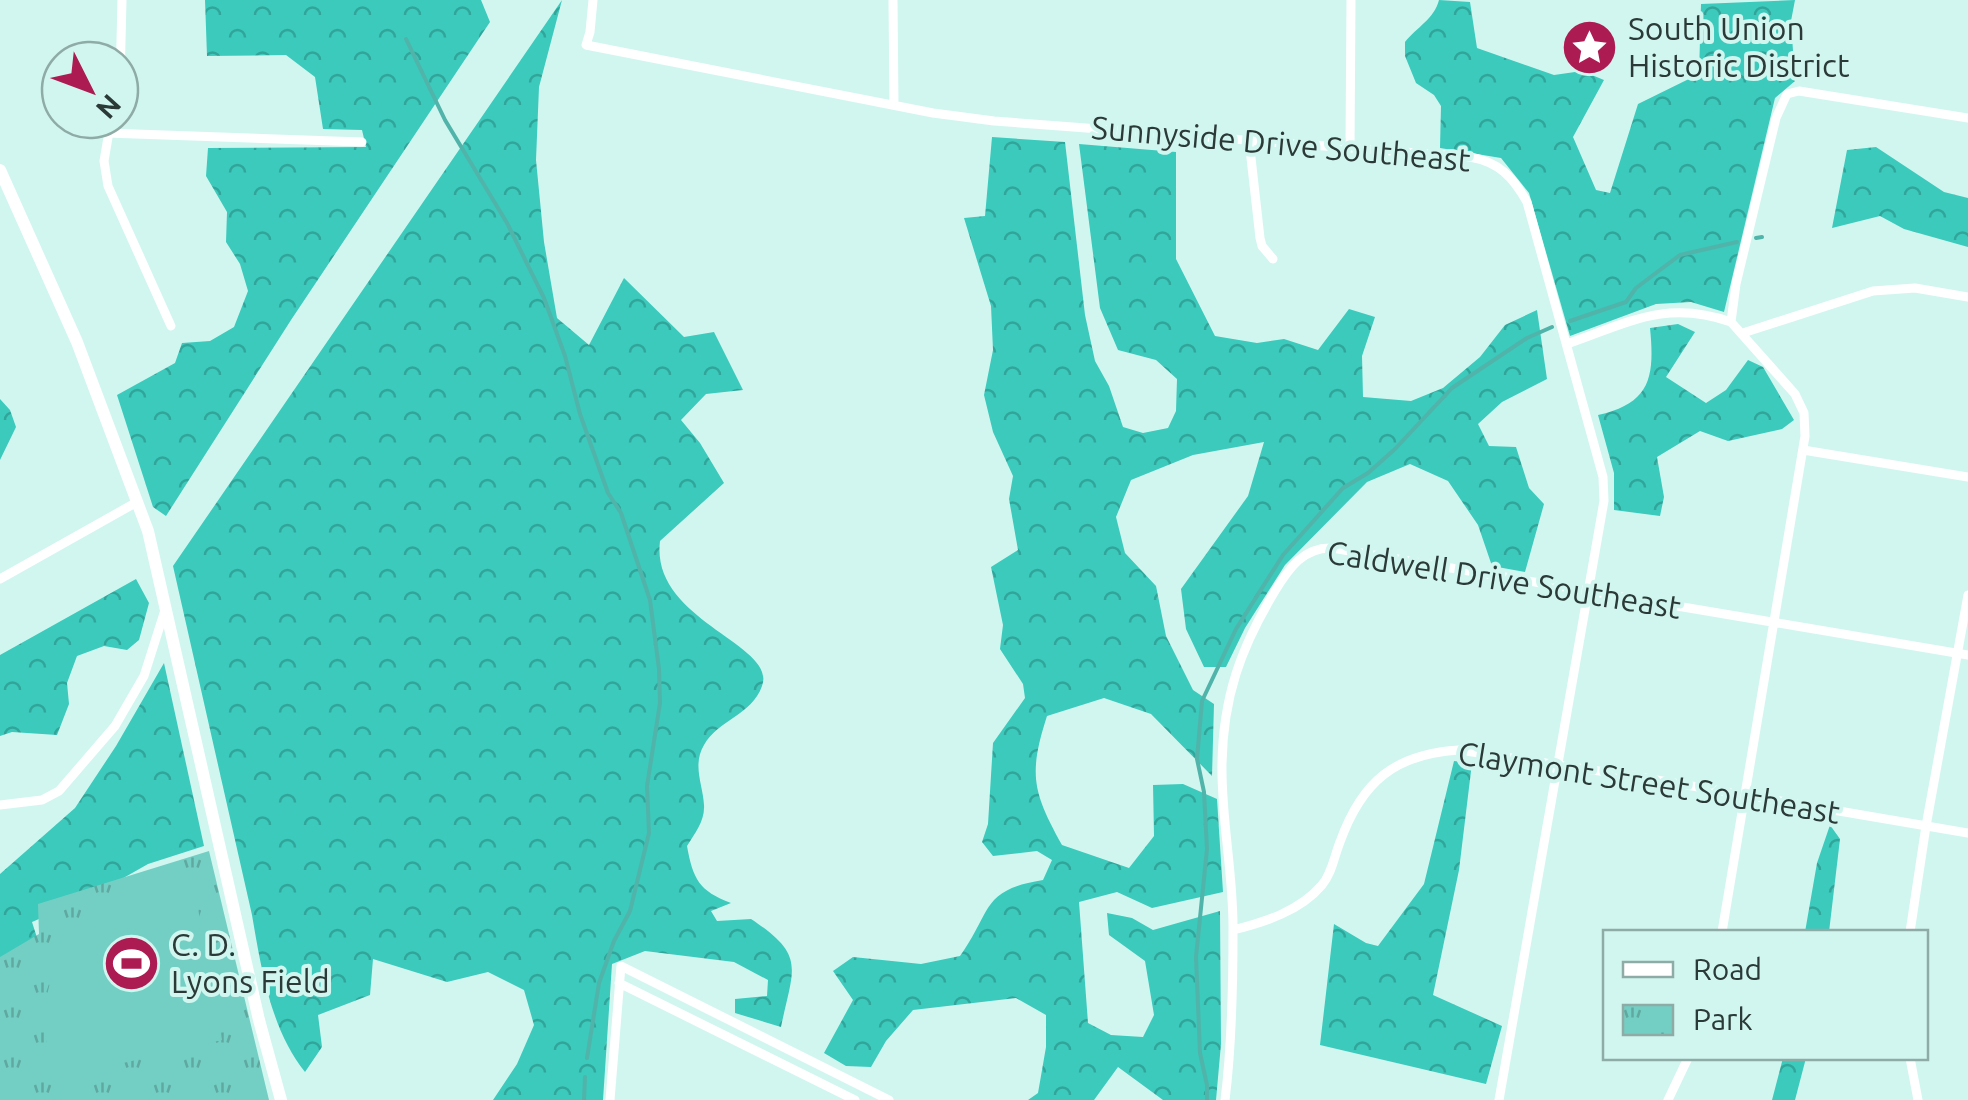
<svg xmlns="http://www.w3.org/2000/svg" width="1968" height="1100" font-family="Ubuntu,sans-serif">
<style>
.forest{fill:url(#forest-crowns)}
.park{fill:url(#park-tufts)}
.garden{fill:#73cfc4}
.lines{fill:none;stroke-linecap:round;stroke-linejoin:round}
.stream{stroke:#51b4aa;stroke-width:4}
.street{stroke:#fff;stroke-width:9}
.secondary{stroke:#fff;stroke-width:12}
.labels{text-anchor:middle;stroke-width:8;stroke-linejoin:round;paint-order:stroke}
.poi-label{font-size:32px;fill:#2b3a37;stroke:#d1f6f0;text-anchor:start}
.street-label{font-size:32px;fill:#2b3a37;stroke:#d1f6f0}
</style>
<defs>
<pattern id="forest-crowns" width="20" height="18" patternUnits="userSpaceOnUse" patternTransform="scale(2.5)"><rect width="20" height="18" fill="#3bcabc"/><path d="M2 6a3 3 0 1 1 6 0M12 15a3 3 0 1 1 6 0" fill="none" stroke="#32a59a"/></pattern>
<pattern id="park-tufts" width="24" height="20" patternUnits="userSpaceOnUse" patternTransform="scale(2.5)"><rect width="24" height="20" fill="#73cfc4"/><path d="M3 7l-1-3M5 7V3M7 7l1-3M15 17l-1-3M17 17v-4M19 17l1-3" fill="none" stroke="#5fa9a0"/></pattern>
</defs>
<rect width="100%" height="100%" fill="#d1f6f0"/>
<path class="forest" d="M205,0H481L490,22L291,320L166,516L153,507L117,395L175,363L182,343L210,341L234,327L248,291L240,264L226,242L227,212L206,176L208,148L366,147L362,130L323,129L315,77L286,55L207,56Z
M562,0L539,87L536,160L544,242L557,318L589,345L624,278L684,337L714,332L743,390L706,394L681,420L700,443L724,483L660,541C650,621 778,644 762,686C752,715 718,720 704,745C692,765 703,785 704,805C705,821 695,833 687,846C693,879 699,891 731,903L711,911L717,921L751,919C807,956 793,968 781,1027L735,1013V999L767,996L768,980L734,962L645,951L612,964L603,1100H493L517,1064L534,1025L524,990L488,972L447,982L373,959L370,995L318,1015L322,1047L305,1072C271,1030 261,968 252,915L173,566Z
M1439,0L1470,2L1477,48L1554,75L1582,71L1604,80L1573,137L1596,190L1610,193L1638,104L1699,74L1701,4L1795,0L1791,21L1795,81L1775,98L1724,312L1691,302L1656,304L1570,336L1529,193L1501,158L1440,148L1441,106L1434,95L1416,83L1405,56V42C1417,27 1434,19 1439,0Z
M992,137L1065,142L1085,315L1095,361L1109,386L1123,427L1143,433L1168,428L1176,411L1177,379L1156,360L1118,350L1100,308L1079,144L1176,152V259L1215,336L1257,343L1284,339L1318,350L1349,309L1375,317L1362,356L1363,397L1411,401L1443,388L1480,357L1505,325L1537,310L1547,379L1502,402L1478,424L1489,446L1516,447L1529,488L1544,504L1525,572L1492,566L1478,525L1448,481L1410,464L1367,482L1285,565L1245,628L1226,667H1204L1186,629L1181,589L1248,496L1264,442L1193,455L1131,480L1116,517L1125,553L1156,586L1166,636L1193,690L1214,704L1212,776L1151,714L1104,698L1047,716C1028,775 1033,792 1062,845L1129,868L1154,836L1153,785L1183,784L1217,799L1223,892L1152,908L1117,892L1079,902L1088,1023L1111,1035L1143,1037L1154,1015L1145,961L1109,935L1107,913L1132,918L1153,930L1220,911L1221,1044L1216,1100H1163L1118,1067L1094,1100H1028L1038,1093L1046,1047V1015L1016,998L913,1010L886,1041L871,1067L846,1066L824,1053L853,1000L833,971L853,957L921,964L960,956C992,912 980,890 1043,880L1052,860L1037,851L993,856L982,842L988,824L993,743L1025,698L1023,684L1000,649L1003,625L991,567L1018,550L1009,499L1013,476L993,432L984,395L993,350L991,306L964,218L985,216Z
M1876,147L1944,192L1968,198V247L1904,229L1880,216L1832,228L1847,150Z
M1678,324L1695,332L1666,377L1706,403L1726,390L1748,360L1763,367L1794,420L1782,429L1728,441L1700,431L1657,457L1664,497L1660,516L1614,510V473L1598,415C1650,403 1655,378 1650,328Z
M0,399L10,410L16,427L0,460Z
M136,579L149,603L139,640L127,650L104,646L77,656L67,683L69,704L57,735L12,732L0,736V655Z
M164,663L204,846L148,864L90,897L32,922L40,947L0,969V874L75,808L116,746Z
M1454,761L1472,763L1459,870L1433,995L1502,1026L1486,1084L1320,1045L1334,924L1366,943L1378,946L1424,884Z
M1830,825L1840,839L1829,932H1805L1817,863Z
M1783,1058H1806L1795,1100H1772Z"/>
<path class="park" d="M209,851L269,1100H0V957L39,934L38,904Z"/>
<path class="garden" d="M191,870L222,1040L119,1064L53,1072C21,968 88,886 191,870Z"/>
<g class="lines">
<path class="stream" d="M406,39L445,120L507,223L544,298L565,356L580,414L608,493L621,513L650,600L659,669L660,703L647,786L649,833L630,911L614,941L599,983L587,1058
M1756,238L1762,237
M1570,321L1626,302L1636,288L1680,255L1737,242
M584,1100L585,1077
M1207,1100V1085L1200,1053L1196,957L1207,849L1204,792L1197,759L1202,701L1236,629L1283,555L1343,488L1368,473L1395,449L1452,388L1527,338L1552,327"/>
<path class="street" d="M593,0L590,32L586,45L933,113L994,121L1470,157C1499,162 1513,177 1527,202L1603,477L1604,501L1499,1100
M893,0L894,105
M120,83L122,0
M111,120L104,161L108,186L171,326
M107,133L362,142
M1249,140L1260,238L1262,246L1273,259
M1350,148L1351,0
M1743,333L1873,291L1915,288L1968,297
M1567,344C1628,323 1666,299 1731,322
M1803,450L1968,477
M0,579L137,502
M0,805L42,800L59,791L115,726L144,676L165,610
M1233,930C1265,922 1300,911 1322,885C1332,873 1334,857 1340,842C1362,781 1395,754 1459,750L1639,777L1968,833
M1722,932L1805,436L1804,413L1795,394L1731,322L1736,284L1776,118L1787,94L1799,91L1968,118
M1910,932L1926,826L1968,595
M619,983L855,1100
M1910,1058L1918,1100
M610,1100L621,966L889,1100
M1225,1100C1232,1045 1233,987 1233,932C1234,876 1221,820 1222,764C1223,697 1241,647 1275,591C1289,568 1304,547 1332,548L1968,655
M1668,1100L1688,1058"/>
<path class="secondary" d="M0,170L77,342L148,531L259,1020L281,1100"/>
</g>
<defs>
<symbol id="sight-disc" viewBox="-11 -11 22 22"><circle r="9.5" fill="#ac1b52" stroke="#d1f6f0"/><path d="M0-6L1.8-2.2L6-1.7L2.9 1.2L3.7 5.4L0 3.3L-3.7 5.4L-2.9 1.2L-6-1.7L-1.8-2.2Z" fill="#fff"/></symbol>
<symbol id="stadium-disc" viewBox="-11 -11 22 22"><circle r="9.5" fill="#ac1b52" stroke="#d1f6f0"/><path d="M0-5a6.5 5 0 1 0 0 10a6.5 5 0 1 0 0-10ZM-3.5-1.8h7v3.6h-7Z" fill="#fff"/></symbol>
</defs>
<g fill-rule="evenodd">
<use href="#sight-disc" x="1558" y="16" width="63" height="63"/>
<use href="#stadium-disc" x="100" y="932" width="63" height="63"/>
</g>
<g class="labels">
<g class="poi-label">
<text x="1628" y="40">South Union<tspan x="1628" dy="37">Historic District</tspan></text>
<text x="171" y="956">C. D.<tspan x="171" dy="37">Lyons Field</tspan></text>
</g>
<g class="street-label">
<text transform="translate(1281 144) rotate(5)" y="11">Sunnyside Drive Southeast</text>
<text transform="translate(1504 580) rotate(9)" y="11">Caldwell Drive Southeast</text>
<text transform="translate(1649 783) rotate(9)" y="11">Claymont Street Southeast</text>
</g>
</g>
<rect x="1603" y="930" width="325" height="130" fill="#d1f6f0" stroke="#8faba6" stroke-width="2.5"/>
<rect x="1623" y="962" width="50" height="15" fill="#ffffff" stroke="#8faba6" stroke-width="2.5"/>
<text x="1693" y="980" font-size="30" fill="#2b3a37">Road</text>
<rect x="1623" y="1005" width="50" height="30" fill="url(#park-tufts)" stroke="#8faba6" stroke-width="2.5"/>
<text x="1693" y="1030" font-size="30" fill="#2b3a37">Park</text>
<g transform="translate(90 90) rotate(132)"><circle r="48" fill="#d1f6f0" stroke="#8faba6" stroke-width="2.5"/>
<path d="M0-8L18 38L0 25L-18 38Z" fill="#ac1b52"/>
<text y="-15" font-size="28" font-weight="bold" text-anchor="middle" fill="#2b3a37">N</text>
</g>
</svg>
